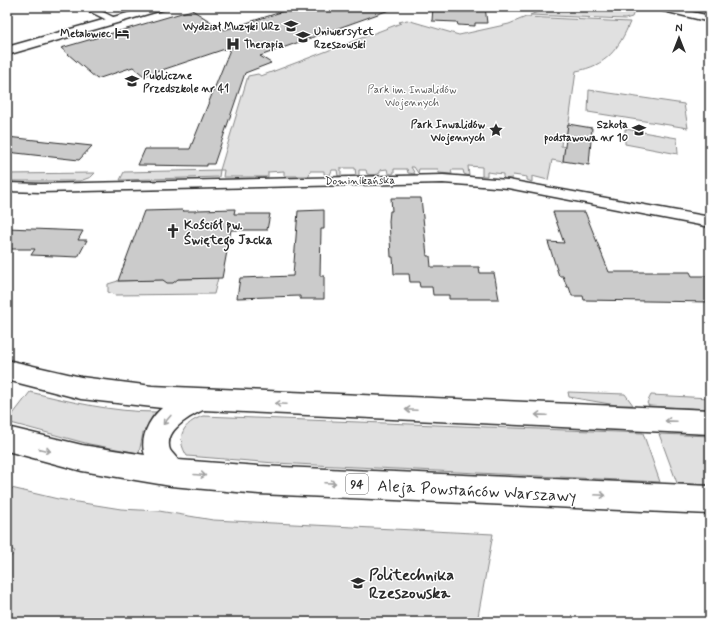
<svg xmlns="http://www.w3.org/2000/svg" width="717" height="629" font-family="Mynerve,sans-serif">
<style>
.green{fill:#e0e0e0;stroke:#868686}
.building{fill:#cbcbcb;stroke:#2b2b2b}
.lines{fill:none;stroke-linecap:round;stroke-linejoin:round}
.street-casing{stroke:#2b2b2b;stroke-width:3}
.secondary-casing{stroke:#2b2b2b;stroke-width:3}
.primary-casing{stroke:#2b2b2b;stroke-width:3}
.street{fill:#fff;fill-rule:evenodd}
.secondary{fill:#fff;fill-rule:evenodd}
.primary{fill:#fff;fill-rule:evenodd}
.oneway{stroke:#a0a0a0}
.labels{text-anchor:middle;stroke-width:3;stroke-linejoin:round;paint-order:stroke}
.far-poi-label{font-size:11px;font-weight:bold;fill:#2b2b2b;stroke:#fff;text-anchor:end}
.far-park-label{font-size:11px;fill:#585858;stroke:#fff}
.far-street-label{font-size:11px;fill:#2b2b2b;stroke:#fff}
.shield{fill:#fff;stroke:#6b6b6b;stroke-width:1}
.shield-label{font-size:12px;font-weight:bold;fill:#2b2b2b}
.poi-label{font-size:13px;font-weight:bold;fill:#2b2b2b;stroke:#fff;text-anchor:start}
.near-street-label{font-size:16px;fill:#2b2b2b;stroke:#fff}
.near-poi-label{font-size:16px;font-weight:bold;fill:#2b2b2b;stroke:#fff;text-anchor:start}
</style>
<rect width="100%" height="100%" fill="#fff"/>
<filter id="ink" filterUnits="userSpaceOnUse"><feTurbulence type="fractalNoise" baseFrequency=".025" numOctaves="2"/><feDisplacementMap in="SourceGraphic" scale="8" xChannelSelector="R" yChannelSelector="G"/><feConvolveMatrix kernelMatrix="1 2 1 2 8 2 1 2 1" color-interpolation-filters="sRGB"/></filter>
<g filter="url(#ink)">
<path class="green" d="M562,7H636L632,17L625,19L530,15L547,8L554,11Z
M526,17L630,22C619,49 606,66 576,71L567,137H562L561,146L565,147L563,162L552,160L548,180L532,176V182L527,180V177L513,175L512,178L505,179L503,177V174L487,172V176H482V167L468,166L469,176L464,174L463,170H451L452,174L439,173L438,169H419L418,173L414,167H411L415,174L408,173L407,169H394V173L392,174L388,173L387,169L380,170V173C377,175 370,175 367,174L366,170H359V175L356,176L355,168H341V176H338L337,170H332L330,175L324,174V171H310L309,176H284V171L268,172V177H223L224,170H220L219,177L120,180L124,172L220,170L248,76L258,74L261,76L401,23L399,22L407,20L459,35L509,24Z
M589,90L684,104L688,128L588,112Z
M625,129L677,138L678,154L625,144Z
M95,173L91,177L80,181H7V174Z
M218,278L214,294L115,295L108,292V284L118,281Z
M30,392C71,402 113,412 156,412L143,433L139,453L89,444L7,422Z
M568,392L625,394L633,405H616L569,397Z
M651,395L710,398V409L649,406L647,403Z
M203,416L643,433L660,482L275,463L187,456C175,437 183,423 203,416Z
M659,434L710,436V485L677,483Z
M7,487L58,499L121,509L159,511L213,520L493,534L477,622H7V562L15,551L7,547Z"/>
<path class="building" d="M297,7H392V9L260,56L271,63L245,73L214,164H207V166L138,165L145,149H190L231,47L144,76L133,67L97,79L61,48L192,10L224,30Z
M433,7H485L487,23H475V26L458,25L457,22L432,21Z
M568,124L592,128L589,165L563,161Z
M7,137L92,146L79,160L7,152Z
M391,198H421L427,256H430L431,267H479L480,273H494L499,299H449V295H433L432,287H420L419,282H410L409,274H394L393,257H391L389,221L390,211H392Z
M235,209L234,214H270L267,230H231L222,278L178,279L173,283H167L163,280L118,281L144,211L182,210L183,211H195L198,210Z
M324,210V229H321L320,276H324V299H300V296L237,298L240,278L293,276L298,211Z
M553,212H585L609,272H690L692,276H710V302L584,300L583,296H572L569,287H567L563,276H559L548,242L564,243Z
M7,228L83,231L78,240H87L78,257L31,255L35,249H7Z"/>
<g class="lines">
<defs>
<path id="street" d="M81,7H93L119,20L114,23L111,22Z
M653,7H670L710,16V22L655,9Z
M443,175L508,180L710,217V227L508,188L443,183L41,192L7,191V183L41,184Z"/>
<path id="secondary" d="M149,7H167L165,9L7,55V47Z"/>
<path id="primary" d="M7,360L81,377L152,386L710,410V434L203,410C189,417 163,431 170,450C172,453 176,457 178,460L259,466L710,486V514L259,494L171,486L82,471L7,451V427L82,445L145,455C139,439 149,419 162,408L81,399L7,380Z"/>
</defs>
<use href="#street" class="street-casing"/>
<use href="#secondary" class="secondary-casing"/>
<use href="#primary" class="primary-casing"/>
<use href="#street" class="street"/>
<use href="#secondary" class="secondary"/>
<use href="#primary" class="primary"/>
</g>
<defs><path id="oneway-shaft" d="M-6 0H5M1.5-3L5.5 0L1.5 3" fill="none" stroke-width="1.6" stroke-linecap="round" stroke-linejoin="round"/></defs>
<g class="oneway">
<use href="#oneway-shaft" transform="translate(281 404) rotate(-177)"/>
<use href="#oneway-shaft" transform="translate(411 410) rotate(-177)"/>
<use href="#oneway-shaft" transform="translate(541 415) rotate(-178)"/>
<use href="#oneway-shaft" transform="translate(167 420) rotate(130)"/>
<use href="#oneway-shaft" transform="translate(671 421) rotate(-178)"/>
<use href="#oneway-shaft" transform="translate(45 450) rotate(13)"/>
<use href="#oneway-shaft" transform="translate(200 475) rotate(5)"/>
<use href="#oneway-shaft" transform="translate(330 483) rotate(2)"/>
<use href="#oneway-shaft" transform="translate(600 495) rotate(3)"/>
</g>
</g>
<defs>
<symbol id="school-bare" viewBox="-9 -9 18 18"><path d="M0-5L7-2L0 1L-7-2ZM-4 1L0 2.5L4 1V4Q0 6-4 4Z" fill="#2b2b2b" stroke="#fff" stroke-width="2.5" paint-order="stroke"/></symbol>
<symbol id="hotel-bare" viewBox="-9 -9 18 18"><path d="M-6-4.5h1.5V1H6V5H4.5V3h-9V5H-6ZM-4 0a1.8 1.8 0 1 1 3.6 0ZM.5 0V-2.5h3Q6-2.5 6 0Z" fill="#2b2b2b" stroke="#fff" stroke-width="2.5" paint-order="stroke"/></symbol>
<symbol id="university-bare" viewBox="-9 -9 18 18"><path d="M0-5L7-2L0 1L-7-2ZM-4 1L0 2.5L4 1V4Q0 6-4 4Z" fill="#2b2b2b" stroke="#fff" stroke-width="2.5" paint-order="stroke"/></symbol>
<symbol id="hospital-bare" viewBox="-9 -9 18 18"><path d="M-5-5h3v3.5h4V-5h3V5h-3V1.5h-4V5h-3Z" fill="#2b2b2b" stroke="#fff" stroke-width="2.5" paint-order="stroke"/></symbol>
<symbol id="sight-bare" viewBox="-9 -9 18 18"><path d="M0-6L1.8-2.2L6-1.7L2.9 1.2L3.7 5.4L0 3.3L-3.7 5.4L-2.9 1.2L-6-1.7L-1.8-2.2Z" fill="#2b2b2b" stroke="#fff" stroke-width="2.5" paint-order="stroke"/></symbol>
<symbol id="church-bare" viewBox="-9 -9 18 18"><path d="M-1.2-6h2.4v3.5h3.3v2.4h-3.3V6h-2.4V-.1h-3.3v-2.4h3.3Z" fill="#2b2b2b" stroke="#fff" stroke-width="2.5" paint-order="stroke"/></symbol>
</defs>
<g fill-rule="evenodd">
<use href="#school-bare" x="281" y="16" width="20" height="20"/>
<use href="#hotel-bare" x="112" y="23" width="20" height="20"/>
<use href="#university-bare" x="293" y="27" width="20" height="20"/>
<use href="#hospital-bare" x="223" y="34" width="20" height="20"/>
<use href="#school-bare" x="122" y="71" width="20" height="20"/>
<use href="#sight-bare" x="486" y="120" width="20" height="20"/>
<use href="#school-bare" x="629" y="120" width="20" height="20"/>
<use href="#church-bare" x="163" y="221" width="20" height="20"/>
<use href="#university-bare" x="348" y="573" width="20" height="20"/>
</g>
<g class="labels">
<g class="far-poi-label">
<text x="280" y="30">Wydział Muzyki URz</text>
<text x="314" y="35" text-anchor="start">Uniwersytet<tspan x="314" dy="13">Rzeszowski</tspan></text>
<text x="111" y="37">Metalowiec</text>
<text x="244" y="48" text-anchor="start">Therapia</text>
<text x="143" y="79" text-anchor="start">Publiczne<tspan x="143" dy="13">Przedszkole nr 41</tspan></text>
<text x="485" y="128">Park Inwalidów<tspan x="485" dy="13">Wojennych</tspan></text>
<text x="628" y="128">Szkoła<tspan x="628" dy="13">podstawowa nr 10</tspan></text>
</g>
<g class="far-park-label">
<text x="412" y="93">Park im. Inwalidów<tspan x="412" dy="13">Wojennych</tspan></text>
</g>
<g class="far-street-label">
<text transform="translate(360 180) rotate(-1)" y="4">Dominikańska</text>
</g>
<rect class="shield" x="346" y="474" width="22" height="20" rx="3"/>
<g class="shield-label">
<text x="357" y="488">94</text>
</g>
<g class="poi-label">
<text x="184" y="229">Kościół pw.<tspan x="184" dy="15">Świętego Jacka</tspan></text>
</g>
<g class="near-street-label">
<text transform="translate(477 490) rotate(3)" y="6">Aleja Powstańców Warszawy</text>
</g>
<g class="near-poi-label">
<text x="369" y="580">Politechnika<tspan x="369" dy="18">Rzeszowska</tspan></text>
</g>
</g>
<rect width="717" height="629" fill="none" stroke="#fff" stroke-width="24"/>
<rect x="12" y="12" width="693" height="605" fill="none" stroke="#2b2b2b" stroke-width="1.5" filter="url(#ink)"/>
<g transform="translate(679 38)" stroke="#ffffff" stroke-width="3" paint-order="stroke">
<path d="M0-3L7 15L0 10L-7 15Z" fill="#2b2b2b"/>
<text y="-6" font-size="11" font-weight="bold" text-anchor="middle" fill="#2b2b2b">N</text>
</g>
</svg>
